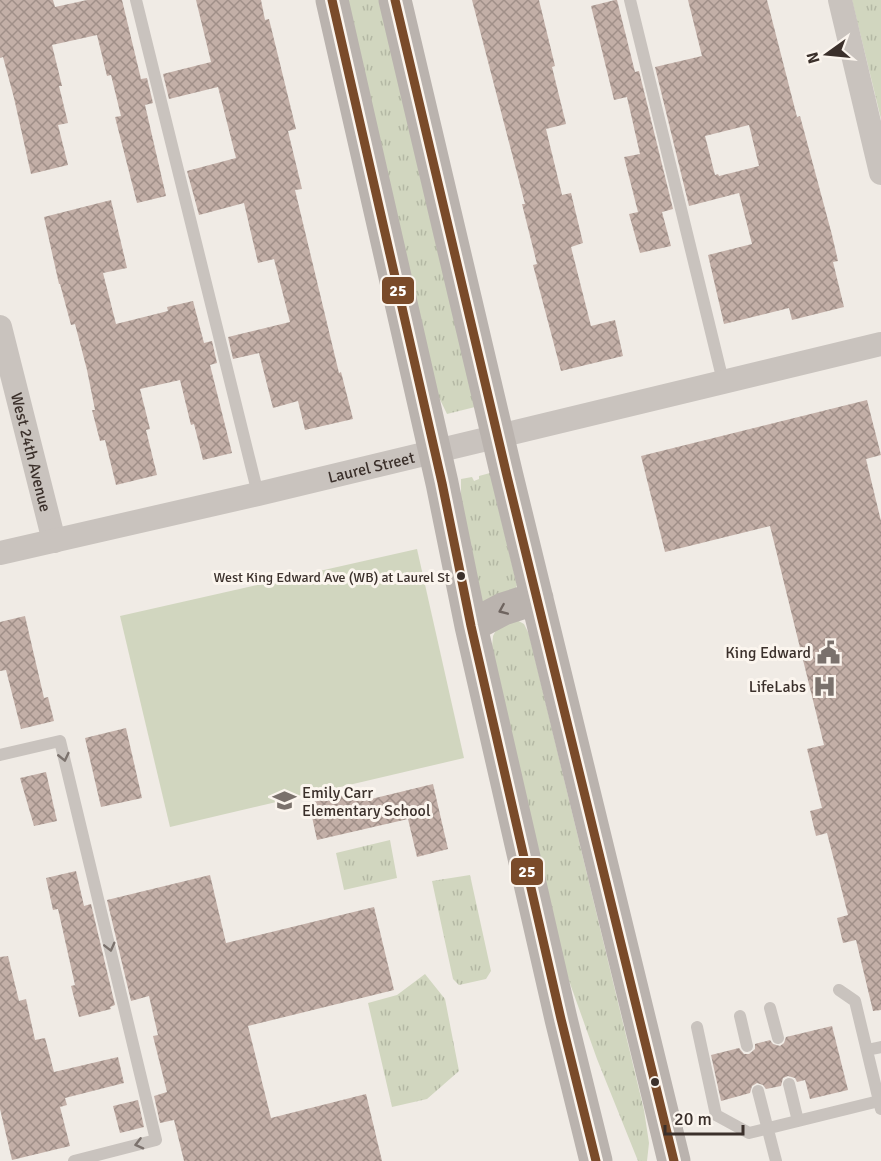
<svg xmlns="http://www.w3.org/2000/svg" width="881" height="1161" font-family="Signika,sans-serif">
<style>
.grass{fill:url(#grass-tufts)}
.pitch{fill:#d1d6bf}
.building{fill:url(#building-cross-hatch);fill-rule:evenodd}
.lines{fill:none;stroke-linecap:round;stroke-linejoin:round}
.service{stroke:#c9c3be;stroke-width:12}
.minor{stroke:#c9c3be;stroke-width:24}
.secondary{stroke:#bab3ae;stroke-width:33}
.bus-1-casing{stroke:#fbf5ee;stroke-width:14}
.bus-1{stroke:#7a4b2a;stroke-width:9}
.oneway{stroke:#6e645f}
.oneway2{stroke:#7b726d}
.bus-dot{fill:#3b302b;stroke:#fbf5ee;stroke-width:2}
.labels{text-anchor:middle;stroke-width:6;stroke-linejoin:round;paint-order:stroke}
.bus-label{font-size:14px;fill:#3b302b;stroke:#fbf5ee;text-anchor:end}
.street-label{font-size:16px;fill:#3b302b;stroke:#fbf5ee}
.poi-label{font-size:16px;fill:#3b302b;stroke:#fbf5ee;text-anchor:end}
.line-badge{stroke:#fbf5ee;stroke-width:2}
.badge-label{font-size:16px;text-anchor:middle;font-weight:bold;fill:#fff}
</style>
<defs>
<pattern id="grass-tufts" width="24" height="20" patternUnits="userSpaceOnUse" patternTransform="scale(1.5)"><rect width="24" height="20" fill="#d1d6bf"/><path d="M3 7l-1-3M5 7V3M7 7l1-3M15 17l-1-3M17 17v-4M19 17l1-3" fill="none" stroke="#b4b8a4"/></pattern>
<pattern id="building-cross-hatch" width="8" height="8" patternUnits="userSpaceOnUse" patternTransform="scale(1.5)"><rect width="8" height="8" fill="#c3afa7"/><path d="M0 0l8 8M0 8l8-8" fill="none" stroke="#a08f88"/></pattern>
</defs>
<rect width="100%" height="100%" fill="#f0ebe5"/>
<path class="grass" d="M347,0H380L475,407L447,414L431,381Z
M852,0H881V119Z
M490,473L517,585L516,588L482,605L461,513V479L472,477L474,481L479,479V476Z
M515,619L524,624L529,634L644,1110L649,1143L647,1161H638L597,1059L567,975L492,647L493,636L498,626Z
M390,840L397,878L344,890L336,853Z
M470,875L491,971L486,979L459,985L453,979L432,881Z
M425,974L445,999L459,1071L427,1099L392,1107L368,1003L397,995Z"/>
<path class="pitch" d="M417,549L464,758L170,827L120,616Z"/>
<path class="building" d="M0,0H53L55,7L87,0H122L141,79L147,78L153,103L145,105L166,196L137,203L115,117L121,116L111,75L107,76L97,35L52,45L62,86H59L68,123L58,125L68,165L31,174L14,98L3,57L0,58Z
M196,0H261L265,20L269,19L296,129L288,131L302,189L295,190L339,373L341,372L353,419L305,430L298,401L273,408L259,353L233,359L228,337L290,322L274,259L258,263L244,203L199,215L187,171L236,158L218,87L169,99L163,74L211,62Z
M472,0H539L555,66L552,67L566,124L546,129L562,195L571,193L583,243L571,247L591,326L615,320L623,356L561,371L533,265L537,264L522,204H525Z
M615,0H617L635,72L639,71L673,209L662,212L671,246L640,253L629,214L638,212L624,157L640,154L627,97L614,100L591,6Z
M688,0H767L797,117L800,116L832,235L838,261L833,262L844,307L792,320L789,308L724,324L708,255L752,244L739,193L689,206L655,67L702,56ZM749,125L759,166L719,176L718,174L715,175L705,136Z
M111,200L127,268L103,273L116,324L168,311L167,307L193,301L204,343L212,341L217,363L210,365L232,453L203,460L194,424L191,425L180,380L140,389L150,429L146,430L157,475L116,485L105,440L100,441L92,410H95L87,370L75,324L71,325L60,284H59L44,217Z
M867,400L881,455L866,459L881,521V1010L873,1011L856,940L843,943L837,918L848,915L827,833L816,836L810,811L822,808L807,749L824,745L770,526L665,552L641,456Z
M25,616L44,698L48,697L54,721L21,729L6,670L0,671V622Z
M126,728L142,798L101,807L85,738Z
M46,772L57,821L34,826L20,778Z
M433,784L448,849L417,857L408,819L317,840L309,803L361,791L363,801Z
M76,871L84,906L91,904L115,1005L110,1007L111,1009L79,1017L71,986L75,985L58,909L53,910L46,878Z
M210,875L226,943L374,907L394,990L248,1026L271,1118L366,1094L382,1161H184L174,1120L160,1123L154,1096L167,1092L153,1036L158,1035L149,996L131,1001L107,900Z
M8,956L19,1001L26,999L35,1040L45,1038L54,1072L118,1057L124,1083L65,1098L67,1105L60,1107L70,1146L12,1160L0,1109V957Z
M832,1026L848,1090L810,1099L805,1080L797,1082L795,1078L788,1076L783,1078L781,1086L766,1089L763,1085L757,1083L752,1086L750,1093L721,1101L711,1055L739,1048L744,1054H749L755,1049V1044L770,1040L773,1044L780,1046L784,1043L786,1037Z
M138,1100L144,1127L120,1133L113,1106Z"/>
<g class="lines">
<path class="service" d="M136,0L258,494
M630,0L723,381
M0,755L60,741L156,1140L74,1161
M839,990L855,1001L881,1109
M770,1008L778,1038
M740,1016L747,1046
M697,1027L716,1115L749,1133L879,1101
M867,1050L881,1047
M789,1084L798,1121
M758,1091L776,1161"/>
<g class="minor">
<path d="M840,0L881,173"/>
<path id="s1" d="M0,327L54,541"/>
<path id="s2" d="M0,553L258,494L881,344"/>
</g>
<path class="secondary" d="M332,0L442,483L471,626L561,1019L596,1161
M395,0L507,476L674,1161
M471,626L503,609L537,598"/>
<defs>
<path id="bus-1" d="M332,0L442,483L471,626L561,1019L596,1161
M395,0L507,476L674,1161"/>
</defs>
<use href="#bus-1" class="bus-1-casing"/>
<use href="#bus-1" class="bus-1"/>
</g>
<defs><path id="oneway-chevron" d="M-2-3.5L2.5 0L-2 3.5" fill="none" stroke-width="1.6" stroke-linecap="round" stroke-linejoin="round" transform="scale(1.5)"/></defs>
<use class="oneway" href="#oneway-chevron" transform="translate(503 610) rotate(157)"/>
<g class="oneway2">
<use href="#oneway-chevron" transform="translate(64 757) rotate(77)"/>
<use href="#oneway-chevron" transform="translate(110 947) rotate(76)"/>
<use href="#oneway-chevron" transform="translate(139 1144) rotate(166)"/>
</g>
<defs>
<symbol id="civic-bare" viewBox="-9 -9 18 18"><path d="M-.6-6.5H3V-4.5H.6V-3L4-1V1h2V6H-6V1h2V-1L-.6-3ZM-1.2 2.5V6h2.4V2.5Z" fill="#7a716c" stroke="#fbf5ee" stroke-width="2.5" paint-order="stroke"/></symbol>
<symbol id="hospital-bare" viewBox="-9 -9 18 18"><path d="M-5-5h3v3.5h4V-5h3V5h-3V1.5h-4V5h-3Z" fill="#7a716c" stroke="#fbf5ee" stroke-width="2.5" paint-order="stroke"/></symbol>
<symbol id="school-bare" viewBox="-9 -9 18 18"><path d="M0-5L7-2L0 1L-7-2ZM-4 1L0 2.5L4 1V4Q0 6-4 4Z" fill="#7a716c" stroke="#fbf5ee" stroke-width="2.5" paint-order="stroke"/></symbol>
</defs>
<g fill-rule="evenodd">
<use href="#civic-bare" x="812" y="636" width="33" height="33"/>
<use href="#hospital-bare" x="808" y="670" width="33" height="33"/>
<use href="#school-bare" x="268" y="784" width="33" height="33"/>
</g>
<g class="bus-dot">
<circle cx="461" cy="576" r="5"/>
<circle cx="655" cy="1082" r="5"/>
</g>
<g class="labels">
<g class="bus-label">
<text x="450" y="582">West King Edward Ave (WB) at Laurel St</text>
</g>
<g class="street-label">
<text dy="6" stroke="none"><textPath href="#s1" startOffset="129">West 24th Avenue</textPath></text>
<text dy="6" stroke="none"><textPath href="#s2" startOffset="381">Laurel Street</textPath></text>
</g>
<g class="poi-label">
<text x="811" y="658">King Edward</text>
<text x="806" y="692">LifeLabs</text>
<text x="302" y="798" text-anchor="start">Emily Carr<tspan x="302" dy="18">Elementary School</tspan></text>
</g>
</g>
<g class="line-badge">
<rect x="381" y="276" width="34" height="29" rx="6" fill="#7a4b2a"/>
<rect x="510" y="857" width="34" height="29" rx="6" fill="#7a4b2a"/>
</g>
<g class="badge-label">
<text x="398" y="296">25</text>
<text x="527" y="877">25</text>
</g>
<g transform="translate(827 54) rotate(255)" stroke="#fbf5ee" stroke-width="4.5" paint-order="stroke">
<path d="M0-4.5L10 22L0 15L-10 22Z" fill="#3b302b"/>
<text y="-9" font-size="16" font-weight="bold" text-anchor="middle" fill="#3b302b">N</text>
</g>
<path d="M665 1125v9h78v-9" fill="none" stroke="#3b302b" stroke-width="3"/>
<text x="674" y="1125" font-size="18" fill="#3b302b" stroke="#fbf5ee" stroke-width="4.5" paint-order="stroke">20 m</text>
</svg>
